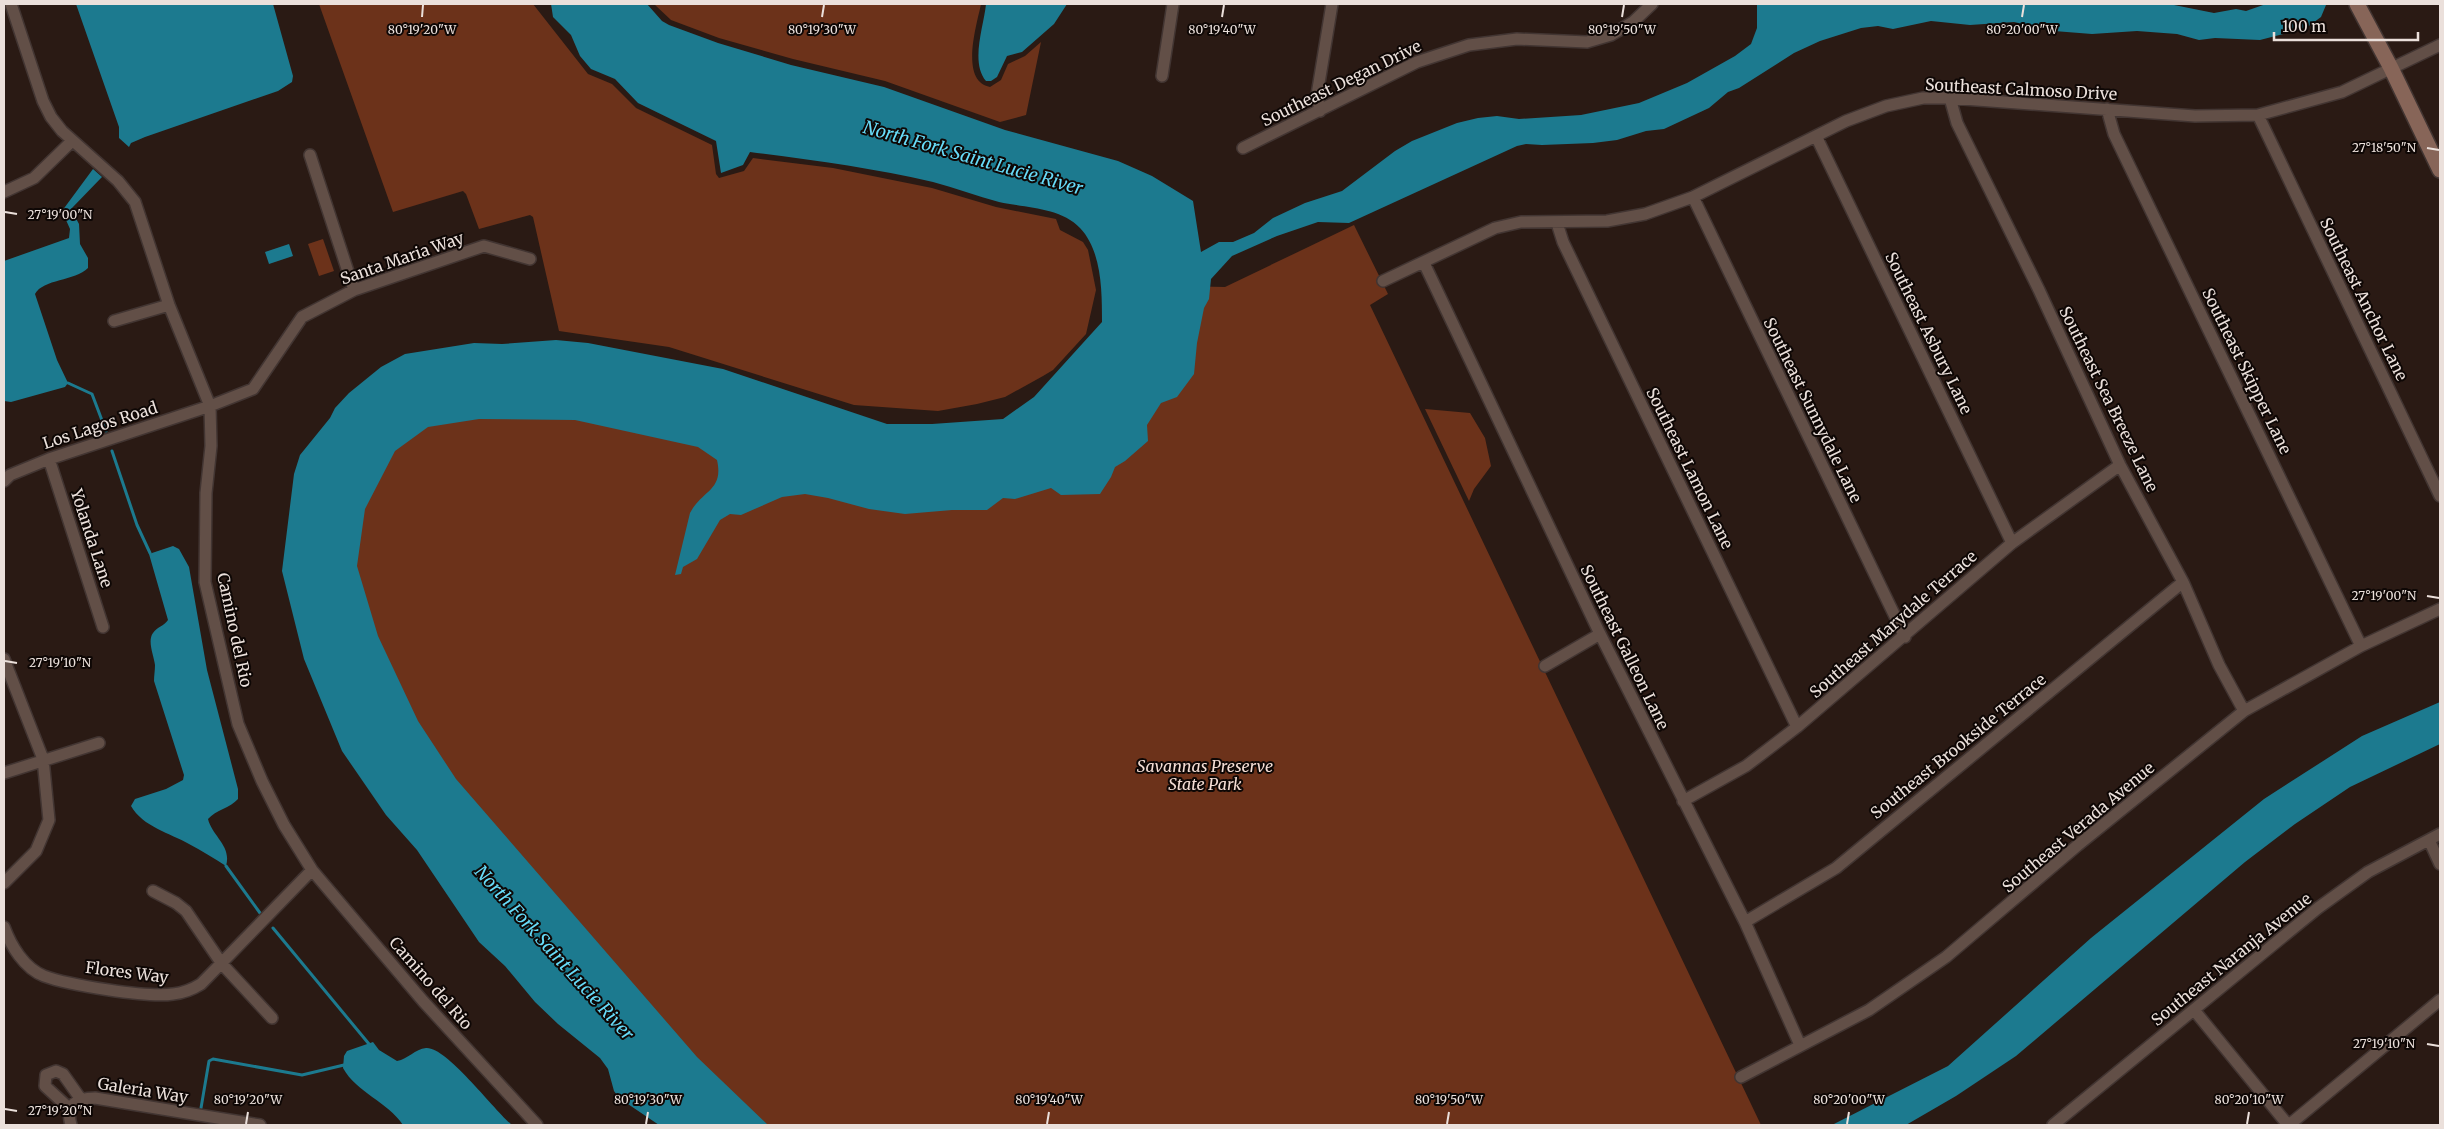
<svg xmlns="http://www.w3.org/2000/svg" width="2444" height="1129" font-family="Merriweather,serif">
<style>
.green{fill:#6c321a}
.water{fill:#1c7a8f}
.lines{fill:none;stroke-linecap:round;stroke-linejoin:round}
.stream{stroke:#1c7a8f;stroke-width:3}
.street-casing{stroke:#423532;stroke-width:14}
.secondary-casing{stroke:#423532;stroke-width:18}
.street{stroke:#624f47;stroke-width:11}
.secondary{stroke:#876558;stroke-width:15}
.ticks{fill:none;stroke:#ebe0db;stroke-width:2}
.labels{text-anchor:middle;stroke-width:4;stroke-linejoin:round;paint-order:stroke}
.street-label{font-size:16px;fill:#ebe0db;stroke:#0e0705}
.park-label{font-size:16px;font-style:italic;fill:#f5ded5;stroke:#0e0705}
.water-label{font-size:18px;font-style:italic;fill:#67dbf8;stroke:#0e0705}
.ticks-label{font-size:12px;text-anchor:middle;fill:#ebe0db;stroke:#0e0705;stroke-width:4;stroke-linejoin:round;paint-order:stroke}
</style>
<rect width="100%" height="100%" fill="#2a1a14"/>
<path class="green" d="M319,4H533L588,74L612,84L636,108L712,145L716,174L719,178L744,171L753,158L833,168L932,188L996,207L1056,219L1060,230L1083,242L1088,250L1096,290L1086,334L1053,370L1043,376L1005,397L977,404L938,411L854,405L669,347L559,331L533,217L530,215L479,229L466,194L463,191L393,212Z
M654,4H981C977,24 959,81 990,87L1001,80L1008,64L1025,56L1041,42L1026,115L1000,122L885,81L793,59L719,38L671,20Z
M1354,225L1388,294L1370,305L1761,1125H712L364,731L334,501L432,396L1042,466L1178,286L1225,287Z
M323,239L334,271L319,276L308,244Z
M1425,409L1470,413L1485,438L1491,466L1474,489L1469,501Z"/>
<path class="water" d="M76,4H273L293,76L292,82L278,91L145,137L131,143L129,147L119,138V127Z
M551,4H647L662,21L669,25L718,43L791,65L884,87L1005,130L1118,161L1152,176L1193,201L1201,252L1219,242H1233L1254,233L1273,218L1305,203L1342,191L1395,151L1412,141L1457,123L1478,118L1497,116L1519,119L1581,115L1639,103L1687,83L1735,56L1751,44L1757,28V4H2169L2214,13L2236,9L2246,11L2266,4L2326,5L2321,17L2306,28L2260,40L2215,38L2199,40L2177,34L2137,31L2092,34L2054,31L2014,22L1970,25L1931,21L1893,29L1878,26L1861,28L1820,41L1794,53L1739,88L1728,92L1709,108L1664,129L1646,131L1617,140L1593,143L1542,145L1526,144L1517,146L1349,223L1318,222L1277,236L1232,256L1211,279L1209,299L1204,308L1197,343L1194,374L1177,397L1161,403L1147,425L1148,441L1125,461L1115,467L1111,477L1100,494L1061,495L1051,488L1015,499L1003,498L987,510H952L905,514L869,509L828,498L805,494L782,497L741,515L730,514L720,520L697,559L683,567L681,574L675,575L690,513C702,490 724,491 717,460L698,447L575,420L479,419L428,427L395,451L365,509L357,566L378,636L418,721L456,779L697,1057L768,1125H659L619,1098L614,1091L608,1069L600,1058L558,1024L535,1002L505,966L479,942L417,850L386,815L342,751L304,659L282,571L294,474L300,455L330,418L335,408L349,393L381,367L405,354L474,343L502,344L556,340L588,343L723,369L887,424H932L1003,419L1034,397L1102,322C1102,292 1102,251 1080,228C1060,207 1025,208 999,202C977,196 955,188 933,182C873,168 811,160 750,152L743,165L721,173L716,141L638,103L615,79L591,69L580,56L571,35L553,17Z
M986,4H1067L1054,24L1022,52L1007,56L997,77L991,81H986C970,62 984,26 986,4Z
M93,169L102,177L71,209L79,224L80,244L88,258V268C75,281 43,279 35,294L57,360L68,383L65,387L11,402L4,401V261L69,238L70,229L62,211Z
M289,244L293,256L269,264L265,252Z
M173,546L179,549L189,567L207,670L238,789V799C230,808 216,810 208,819C212,836 232,846 226,866C214,858 202,851 189,844C170,833 143,827 131,806L135,799L166,789L183,780L184,775L154,681C154,676 155,670 155,665C154,656 147,641 153,633C157,627 164,626 168,620L149,554Z
M2440,702V744L2350,787L2295,824L2245,862L2016,1056L1956,1096L1906,1125H1832L1948,1066L2091,938L2264,799L2362,736Z
M373,1042L379,1050L397,1061C408,1059 415,1049 426,1048C446,1046 494,1110 512,1125H403C388,1102 356,1092 343,1068L344,1056L347,1051Z"/>
<g class="lines">
<path class="stream" d="M68,383L92,394L106,431
M112,451L137,525L150,553
M226,866L260,913
M273,928L369,1044
M201,1108L209,1061L213,1059L302,1075L344,1065"/>
<defs>
<path id="street" d="M11,4L43,101L51,117L62,131L118,181L135,202L169,305L210,406L211,446L206,493L205,582L238,724L262,781L284,825L312,870L423,1001L537,1125
M1162,76L1173,4
M1950,98L1957,123L2039,290L2120,465L2183,582L2219,665L2244,711
M2107,109L2114,134L2361,646
M1320,111L1317,95L1332,4
M2258,115L2440,496
M1816,136L2012,543
M1243,148L1417,62L1469,45L1517,39L1587,42L1611,35L1633,22L1652,4
M310,155L354,290
M4,192L34,178L72,141
M1693,197L1905,637
M1557,223L1563,242L1797,727
M1424,263L1600,634L1745,922L1800,1045
M1383,281L1495,228L1521,222L1607,221L1645,214L1693,197L1846,121L1886,106L1923,98H1950L2195,116L2258,115L2342,92L2440,45
M114,321L169,305
M49,459L103,627
M4,481L10,475L49,459L210,406L253,389L302,317L354,290L484,246L530,259
M4,659L43,759L49,820L36,851L4,883
M1545,666L1600,634
M4,773L99,743
M1683,801L1746,766L1797,727L2012,543L2120,465
M2429,840L2440,864
M153,891L176,903L186,911L222,964L272,1018
M1745,922L1836,868L2183,582
M4,927C11,946 24,968 44,976C68,985 148,998 173,994C183,993 193,989 201,984L312,870
M2194,1010L2288,1125
M1741,1077L1869,1010L1946,957L2078,845L2244,711L2361,646L2440,609
M71,1110L45,1086L46,1075L56,1071L63,1074L80,1098
M71,1125C65,1104 77,1098 95,1098L260,1125
M2053,1125L2318,908L2368,872L2440,834
M2289,1125L2440,1000"/>
<path id="secondary" d="M2357,4L2391,68L2440,170"/>
</defs>
<use href="#street" class="street-casing"/>
<use href="#secondary" class="secondary-casing"/>
<use href="#street" class="street"/>
<use href="#secondary" class="secondary"/>
</g>
<path class="ticks" d="M422,17L423,5M822,17L824,5M1222,17L1224,5M1622,17L1624,5M2022,17L2024,5M2427,148L2439,150M5,212L17,214M2427,596L2439,598M5,661L17,663M2427,1044L2439,1046M5,1109L17,1111M246,1124L248,1112M646,1124L648,1112M1047,1124L1049,1112M1447,1124L1449,1112M1847,1124L1849,1112M2247,1124L2249,1112"/>
<g class="labels">
<g class="street-label">
<text transform="translate(1341 83) rotate(-26)" y="6">Southeast Degan Drive</text>
<text transform="translate(2021 89) rotate(3)" y="6">Southeast Calmoso Drive</text>
<text transform="translate(402 258) rotate(-19)" y="6">Santa Maria Way</text>
<text transform="translate(2364 299) rotate(64)" y="6">Southeast Anchor Lane</text>
<text transform="translate(1929 333) rotate(64)" y="6">Southeast Asbury Lane</text>
<text transform="translate(2247 371) rotate(64)" y="6">Southeast Skipper Lane</text>
<text transform="translate(2109 399) rotate(64)" y="6">Southeast Sea Breeze Lane</text>
<text transform="translate(1813 410) rotate(64)" y="6">Southeast Sunnydale Lane</text>
<text transform="translate(100 425) rotate(-18)" y="6">Los Lagos Road</text>
<text transform="translate(1690 468) rotate(64)" y="6">Southeast Lamon Lane</text>
<text transform="translate(92 538) rotate(72)" y="6">Yolanda Lane</text>
<text transform="translate(1893 624) rotate(-41)" y="6">Southeast Marydale Terrace</text>
<text transform="translate(235 630) rotate(78)" y="6">Camino del Rio</text>
<text transform="translate(1625 647) rotate(64)" y="6">Southeast Galleon Lane</text>
<text transform="translate(1958 746) rotate(-39)" y="6">Southeast Brookside Terrace</text>
<text transform="translate(2078 827) rotate(-40)" y="6">Southeast Verada Avenue</text>
<text transform="translate(2231 959) rotate(-39)" y="6">Southeast Naranja Avenue</text>
<text transform="translate(127 972) rotate(7)" y="6">Flores Way</text>
<text transform="translate(431 983) rotate(49)" y="6">Camino del Rio</text>
<text transform="translate(143 1090) rotate(9)" y="6">Galeria Way</text>
</g>
<g class="park-label">
<text x="1205" y="772">Savannas Preserve<tspan x="1205" dy="18">State Park</tspan></text>
</g>
<g class="water-label">
<text transform="translate(973 158) rotate(16)" y="6">North Fork Saint Lucie River</text>
<text transform="translate(554 953) rotate(48)" y="6">North Fork Saint Lucie River</text>
</g>
</g>
<g class="ticks-label">
<text x="422" y="34">80°19'20"W</text>
<text x="822" y="34">80°19'30"W</text>
<text x="1222" y="34">80°19'40"W</text>
<text x="1622" y="34">80°19'50"W</text>
<text x="2022" y="34">80°20'00"W</text>
<text x="2384" y="152">27°18'50"N</text>
<text x="60" y="219">27°19'00"N</text>
<text x="2384" y="600">27°19'00"N</text>
<text x="60" y="667">27°19'10"N</text>
<text x="2384" y="1048">27°19'10"N</text>
<text x="248" y="1104">80°19'20"W</text>
<text x="648" y="1104">80°19'30"W</text>
<text x="1049" y="1104">80°19'40"W</text>
<text x="1449" y="1104">80°19'50"W</text>
<text x="1849" y="1104">80°20'00"W</text>
<text x="2249" y="1104">80°20'10"W</text>
<text x="60" y="1115">27°19'20"N</text>
</g>
<rect width="2444" height="1129" fill="none" stroke="#ebe0db" stroke-width="10"/>
<path d="M2274 32v8h144v-8" fill="none" stroke="#ebe0db" stroke-width="2.5"/>
<text x="2282" y="32" font-size="15" fill="#ebe0db" stroke="#0e0705" stroke-width="4" paint-order="stroke">100 m</text>
</svg>
